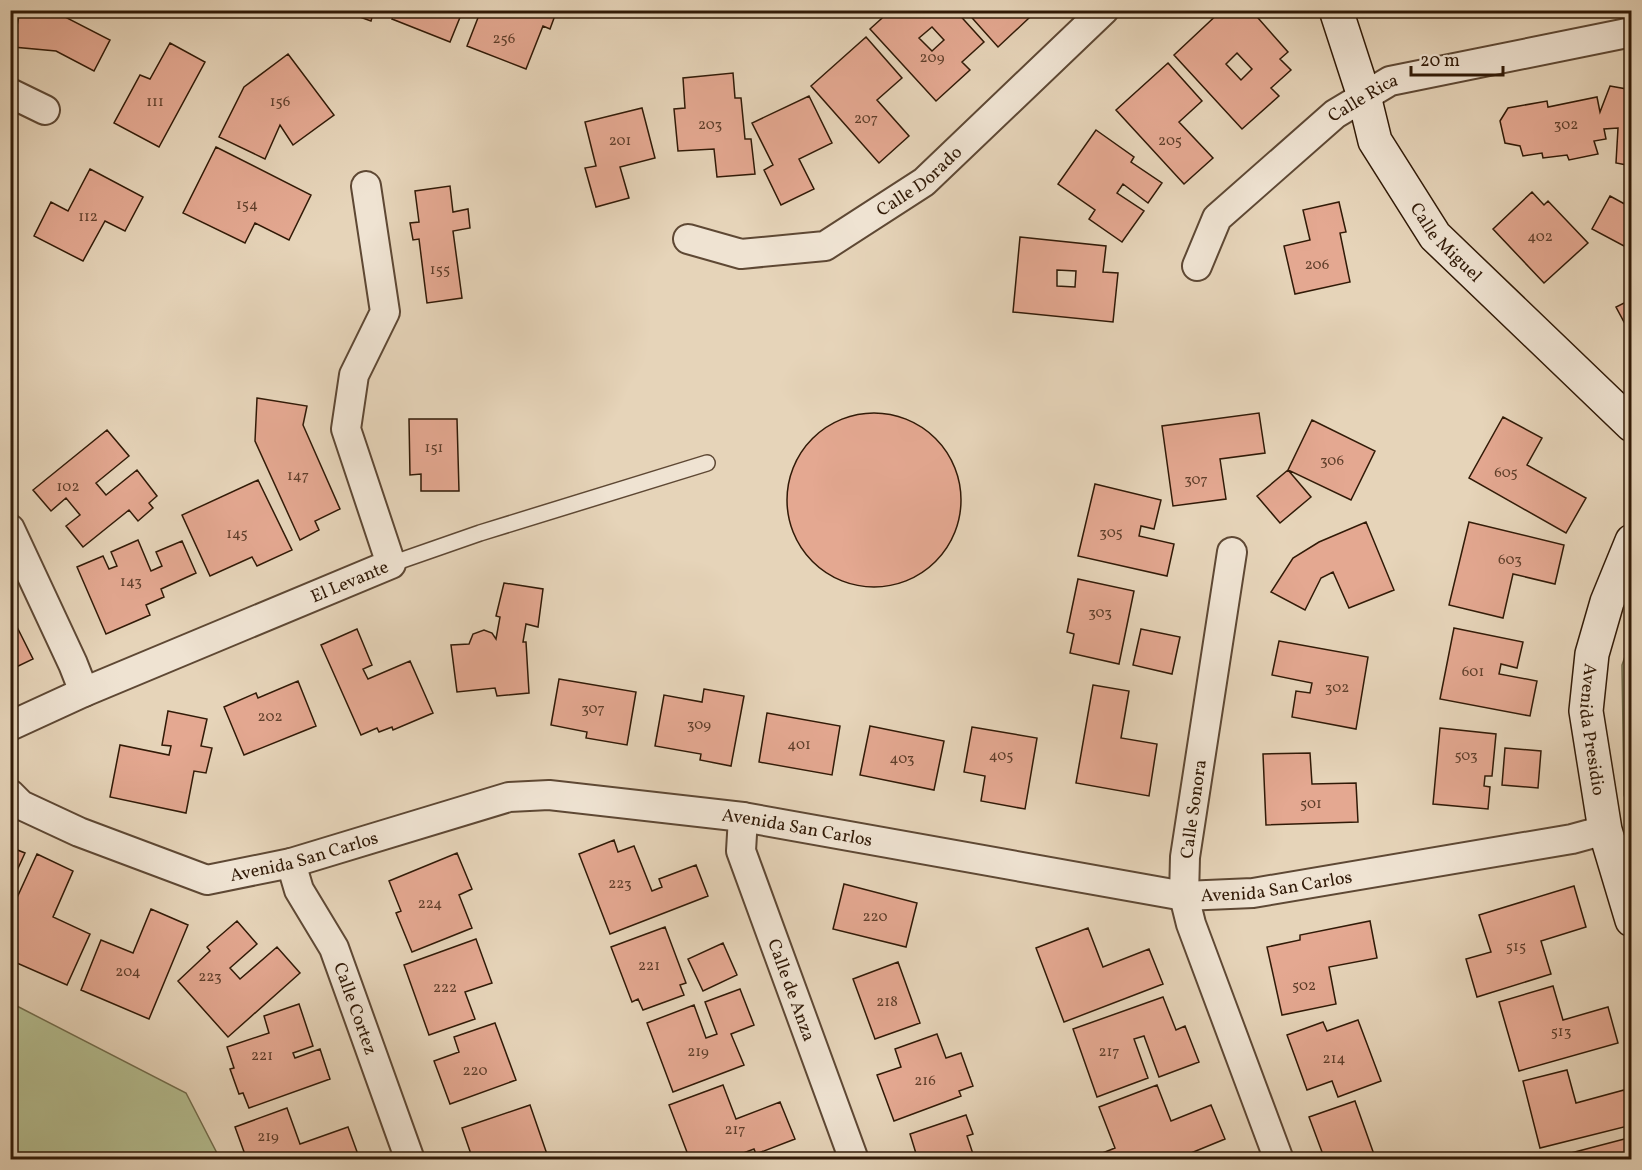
<svg xmlns="http://www.w3.org/2000/svg" width="1642" height="1170" font-family="Vollkorn,serif">
<style>
.green{fill:#b4bd90;stroke:#726c4c;stroke-width:1.5}
.building{fill:#e4a891;stroke:#311a07;stroke-width:1.5;fill-rule:evenodd}
.lines{fill:none;stroke-linecap:round;stroke-linejoin:round}
.lane-casing{stroke:#5e4834;stroke-width:18}
.street-casing{stroke:#5e4834;stroke-width:32}
.secondary-casing{stroke:#311a07;stroke-width:36}
.lane{stroke:#efe3d2;stroke-width:15}
.street{stroke:#efe3d2;stroke-width:28}
.secondary{stroke:#efe3d2;stroke-width:33}
.labels{text-anchor:middle;stroke-width:6;stroke-linejoin:round;paint-order:stroke}
.number-label{font-size:15px;fill:#5e3e2a}
.street-label{font-size:18px;fill:#311a07;stroke:#efe3d2}
</style>
<rect width="100%" height="100%" fill="#e6d4b9"/>
<filter id="stains"><feTurbulence type="fractalNoise" baseFrequency=".00333" numOctaves="4"/><feColorMatrix values="0 0 0 0 .2 0 0 0 0 .09 0 0 0 0 .02 0 0 0 .5 -.17"/></filter>
<radialGradient id="worn" r=".72"><stop offset=".6" stop-color="#630" stop-opacity="0"/><stop offset="1" stop-color="#630" stop-opacity=".3"/></radialGradient>
<path class="green" d="M1631,639V818L1624,795L1622,665Z
M11,1003L186,1093L220,1159H11Z"/>
<path class="building" d="M20,10H66L63,16L110,40L94,71L56,51L13,47Z
M347,10H374L371,21L346,12Z
M396,10H463L450,42L392,19Z
M481,10H557L550,29L543,26L526,69L467,46Z
M891,10H955L984,42L962,62L970,70L936,101L870,29ZM932,27L944,40L932,51L919,38Z
M965,10H1012L1014,12L1022,10L1029,18L998,47Z
M1222,10H1239L1241,13L1244,10H1251L1288,52L1280,59L1291,70L1271,88L1279,96L1242,129L1174,55ZM1237,53L1252,69L1241,80L1226,64Z
M1454,10H1478L1455,15Z
M866,37L902,78L877,100L909,136L879,163L811,86Z
M170,43L205,62L159,147L114,123L140,75L150,79Z
M288,54L334,115L293,145L280,125L265,159L219,137L244,87Z
M1168,63L1202,101L1179,122L1213,158L1184,184L1116,110Z
M733,73L735,98H741L745,139H751L755,174L717,177L714,149L678,151L674,109L685,108L683,78Z
M1610,86L1632,90V166L1616,163L1618,128L1604,129L1606,139L1594,141L1598,154L1569,160L1567,155L1543,158L1542,153L1523,156L1520,146L1505,143L1500,121L1508,108L1547,101L1548,107L1597,97L1600,112Z
M809,96L832,143L799,159L814,189L781,205L764,170L773,165L752,123Z
M642,108L655,158L620,167L629,198L596,207L585,168L596,166L585,122Z
M1096,130L1134,157L1131,162L1162,183L1148,203L1123,184L1117,193L1144,211L1122,242L1089,219L1095,210L1058,184Z
M216,147L311,195L289,240L255,223L245,243L183,213Z
M90,169L143,197L125,231L105,221L83,261L34,236L51,202L68,211Z
M450,186L453,212L468,209L470,228L453,231L462,298L427,303L419,239L413,240L410,223L419,222L415,191Z
M1532,192L1544,205L1548,201L1588,243L1544,283L1493,229Z
M1610,196L1632,208V233L1624,246L1592,229Z
M1339,202L1346,232L1340,233L1350,282L1295,294L1284,246L1310,240L1303,210Z
M1020,237L1106,246L1103,272L1118,273L1113,322L1013,312ZM1057,270L1076,271L1075,287L1057,286Z
M1632,299V337L1616,307Z
M257,398L307,406L303,425L340,509L315,521L319,530L300,540L255,441Z
M787 500a87 87 0 1 1 174 0a87 87 0 1 1-174 0Z
M1259,413L1265,453L1220,459L1226,499L1173,506L1162,426Z
M1503,417L1542,438L1527,465L1586,498L1566,533L1469,478Z
M409,419H457L459,491H421V474L410,475Z
M1312,420L1375,451L1351,500L1288,470Z
M107,430L129,456L96,483L106,495L137,470L157,496L149,503L153,508L138,521L129,510L83,547L66,526L80,515L66,498L51,511L33,490Z
M1288,470L1311,497L1280,523L1257,496Z
M258,480L292,550L257,566L252,557L210,576L182,515Z
M1095,484L1161,500L1154,529L1141,526L1139,536L1174,544L1167,576L1078,556Z
M1366,522L1394,590L1349,608L1333,572L1321,578L1305,610L1271,592L1293,558L1319,542Z
M1469,522L1564,545L1555,584L1513,574L1503,618L1449,605Z
M138,540L151,571L162,566L156,552L182,541L196,573L161,589L164,597L146,605L150,615L106,634L77,567L103,556L109,569L117,566L111,552Z
M1078,579L1134,591L1119,664L1070,653L1074,634L1067,632Z
M504,583L543,589L538,627L526,624L523,642H526L529,693L497,696L495,688L457,692L451,645L469,644L473,634L484,630L492,633L496,639L500,617L496,616Z
M10,613L33,659L10,670Z
M1454,628L1523,642L1517,668L1501,664L1499,674L1537,681L1530,716L1440,699Z
M357,629L372,665L363,669L368,679L410,661L433,713L393,730L392,727L379,732L377,728L361,735L321,645Z
M1141,629L1180,637L1172,674L1133,665Z
M1279,641L1368,657L1356,729L1292,717L1296,691L1310,693L1312,683L1272,675Z
M559,679L636,692L627,745L586,738L587,732L551,725Z
M298,681L316,726L244,755L224,707L256,693L258,698Z
M1093,685L1129,691L1121,738L1157,744L1149,796L1076,783Z
M704,689L744,696L731,766L700,760L701,754L655,746L664,695L702,702Z
M168,711L207,719L201,746L212,748L206,773L194,771L186,813L110,797L120,745L169,755L171,746L162,745Z
M767,713L840,726L832,775L759,762Z
M870,726L944,741L934,790L860,775Z
M972,727L1037,738L1025,809L981,801L985,776L964,772Z
M1440,728L1496,734L1492,776H1485L1484,786L1490,787L1488,809L1433,804Z
M1505,748L1541,751L1538,788L1502,785Z
M1310,753L1312,784L1356,783L1358,822L1266,825L1263,754Z
M614,840L618,852L634,846L652,891L662,887L659,879L696,865L708,896L610,934L579,854Z
M10,847L25,853L10,886Z
M457,853L472,889L459,895L472,928L412,952L396,913L401,911L389,881Z
M37,854L73,871L53,917L90,934L67,985L10,960V913Z
M844,884L917,903L906,947L833,929Z
M1574,886L1586,927L1541,941L1551,974L1477,997L1466,959L1491,952L1479,915Z
M151,909L188,925L149,1019L81,990L101,940L133,953Z
M237,921L257,944L230,968L240,979L277,947L300,973L228,1037L178,981L210,951L207,947Z
M1370,921L1377,958L1329,967L1336,1004L1282,1015L1267,947L1300,940V935Z
M665,927L686,983L680,985L684,995L643,1010L638,999L632,1002L611,947Z
M1088,928L1103,967L1149,949L1163,984L1064,1022L1036,948Z
M476,939L492,983L465,992L475,1019L429,1035L404,965Z
M723,943L737,975L703,991L688,959Z
M898,962L920,1023L875,1039L853,979Z
M1553,986L1563,1020L1608,1007L1618,1043L1519,1071L1499,1002Z
M740,989L754,1025L731,1034L744,1065L673,1092L647,1023L694,1005L706,1038L717,1034L705,1002Z
M1163,997L1176,1030L1185,1026L1199,1062L1159,1077L1144,1036L1134,1039L1148,1078L1097,1097L1073,1029Z
M299,1004L313,1046L293,1053L295,1058L320,1049L330,1079L249,1108L243,1093L239,1094L230,1069L234,1068L227,1047L269,1033L264,1016Z
M1358,1020L1381,1081L1338,1097L1332,1081L1307,1090L1287,1035L1323,1022L1327,1031Z
M495,1023L516,1080L450,1104L434,1061L459,1052L454,1037Z
M937,1034L946,1058L961,1053L973,1086L959,1091L961,1096L894,1121L877,1075L901,1067L895,1049Z
M1567,1070L1576,1103L1624,1090L1632,1117V1125L1540,1148L1523,1081Z
M723,1085L736,1119L780,1102L795,1139L756,1154L754,1149L725,1160H690L669,1105Z
M1157,1085L1171,1121L1211,1105L1225,1139L1174,1160H1171L1169,1155L1158,1160H1102L1100,1154L1115,1148L1099,1107Z
M1355,1101L1376,1160H1325L1309,1117Z
M530,1105L549,1160H473L462,1128Z
M287,1108L300,1144L348,1127L360,1160H247L235,1127Z
M966,1115L973,1134L967,1136L975,1160H918L910,1134Z
M1632,1137V1160L1548,1159Z"/>
<g class="lines">
<defs>
<path id="lane" d="M391,564L480,533L707,463"/>
<g id="street">
<path d="M10,93L45,110"/>
<path id="s1" d="M688,239L741,254L825,246L924,182L1104,10"/>
<path id="s2" d="M1197,266L1217,218L1335,114L1390,81L1632,32"/>
<path d="M10,529L73,664L84,692"/>
<path d="M1232,552L1185,857L1184,896L1191,924L1279,1160"/>
<path id="s3" d="M10,726L84,692L391,564L346,429L354,375L385,312L366,186"/>
<path id="s4" d="M10,794L21,805L79,832L207,880L291,863L509,797L549,795L743,817L1184,896L1253,893L1572,839L1605,830"/>
<path id="s5" d="M743,817L741,851L854,1160"/>
<path id="s6" d="M291,863L299,890L334,948L410,1160"/>
</g>
<g id="secondary">
<path id="s7" d="M1336,10L1364,96L1375,141L1435,236L1632,425"/>
<path id="s8" d="M1632,541L1607,602L1592,654L1586,711L1605,830L1632,920"/>
</g>
</defs>
<use href="#lane" class="lane-casing"/>
<use href="#street" class="street-casing"/>
<use href="#secondary" class="secondary-casing"/>
<use href="#lane" class="lane"/>
<use href="#street" class="street"/>
<use href="#secondary" class="secondary"/>
</g>
<g class="labels">
<g class="number-label">
<text x="504" y="43">256</text>
<text x="932" y="62">209</text>
<text x="155" y="106">111</text>
<text x="280" y="106">156</text>
<text x="866" y="123">207</text>
<text x="710" y="129">203</text>
<text x="1566" y="129">302</text>
<text x="620" y="145">201</text>
<text x="1170" y="145">205</text>
<text x="247" y="209">154</text>
<text x="88" y="221">112</text>
<text x="1540" y="241">402</text>
<text x="1317" y="269">206</text>
<text x="440" y="274">155</text>
<text x="434" y="452">151</text>
<text x="1332" y="465">306</text>
<text x="1506" y="477">605</text>
<text x="298" y="480">147</text>
<text x="1196" y="484">307</text>
<text x="68" y="491">102</text>
<text x="1111" y="537">305</text>
<text x="237" y="538">145</text>
<text x="1510" y="564">603</text>
<text x="131" y="586">143</text>
<text x="1100" y="617">303</text>
<text x="1473" y="676">601</text>
<text x="1337" y="692">302</text>
<text x="593" y="713">307</text>
<text x="270" y="721">202</text>
<text x="699" y="729">309</text>
<text x="799" y="749">401</text>
<text x="1001" y="760">405</text>
<text x="1466" y="760">503</text>
<text x="902" y="763">403</text>
<text x="1311" y="808">501</text>
<text x="620" y="888">223</text>
<text x="430" y="908">224</text>
<text x="875" y="921">220</text>
<text x="1516" y="951">515</text>
<text x="649" y="970">221</text>
<text x="128" y="976">204</text>
<text x="210" y="981">223</text>
<text x="1304" y="990">502</text>
<text x="445" y="992">222</text>
<text x="887" y="1006">218</text>
<text x="1561" y="1036">513</text>
<text x="698" y="1056">219</text>
<text x="1109" y="1056">217</text>
<text x="262" y="1060">221</text>
<text x="1334" y="1063">214</text>
<text x="475" y="1075">220</text>
<text x="925" y="1085">216</text>
<text x="735" y="1134">217</text>
<text x="268" y="1141">219</text>
</g>
<g class="street-label">
<text dy="6" stroke="none"><textPath href="#s2" startOffset="242">Calle Rica</textPath></text>
<text dy="6" stroke="none"><textPath href="#s1" startOffset="254">Calle Dorado</textPath></text>
<text dy="6" stroke="none"><textPath href="#s7" startOffset="261">Calle Miguel</textPath></text>
<text dy="6" stroke="none"><textPath href="#s3" startOffset="369">El Levante</textPath></text>
<text dy="6" stroke="none"><textPath href="#s8" startOffset="196">Avenida Presidio</textPath></text>
<text transform="translate(1193 809) rotate(-82)" y="6">Calle Sonora</text>
<text dy="6" stroke="none"><textPath href="#s4" startOffset="820">Avenida San Carlos</textPath></text>
<text dy="6" stroke="none"><textPath href="#s4" startOffset="316">Avenida San Carlos</textPath></text>
<text dy="6" stroke="none"><textPath href="#s4" startOffset="1306">Avenida San Carlos</textPath></text>
<text dy="6" stroke="none"><textPath href="#s5" startOffset="182">Calle de Anza</textPath></text>
<text dy="6" stroke="none"><textPath href="#s6" startOffset="160">Calle Cortez</textPath></text>
</g>
</g>
<rect width="1642" height="1170" fill="none" stroke="#e6d4b9" stroke-width="36"/>
<rect x="12" y="12" width="1618" height="1146" fill="none" stroke="#311a07" stroke-width="3"/>
<rect x="18" y="18" width="1606" height="1134" fill="none" stroke="#311a07" stroke-width="1.5"/>
<path d="M1411 66v9h92v-9" fill="none" stroke="#311a07" stroke-width="3"/>
<text x="1420" y="66" font-size="18" fill="#311a07" stroke="#efe3d2" stroke-width="4.5" paint-order="stroke">20 m</text>
<rect width="100%" height="100%" filter="url(#stains)"/>
<rect width="100%" height="100%" fill="url(#worn)"/>
</svg>
